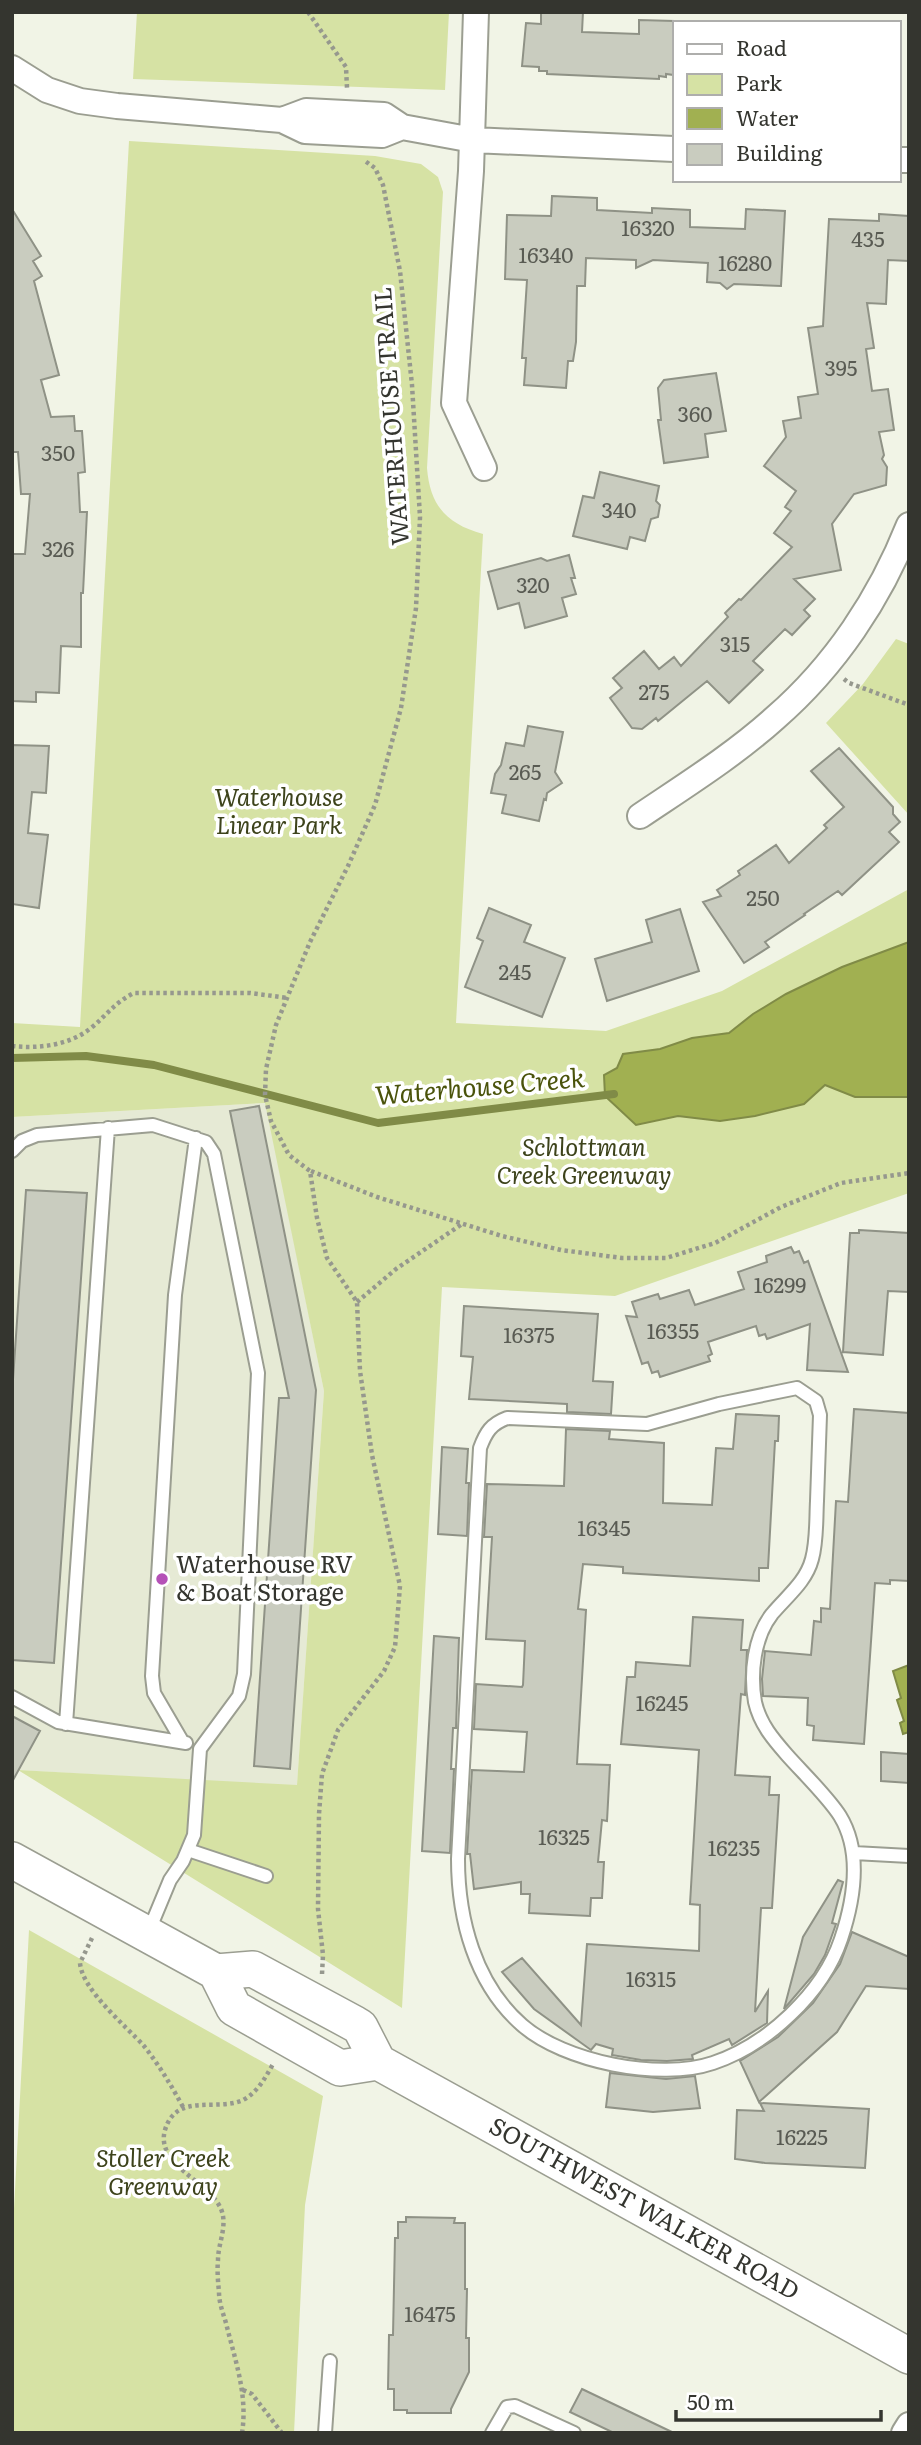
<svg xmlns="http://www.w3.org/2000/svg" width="921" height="2445" font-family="Literata,serif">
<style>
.built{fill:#e6ead5}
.green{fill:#d6e2a4}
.water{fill:#a1b051;stroke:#808b47;stroke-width:2}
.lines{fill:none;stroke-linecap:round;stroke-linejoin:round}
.stream{stroke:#808b47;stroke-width:8}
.building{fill:#c9ccbf;stroke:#8f9286;stroke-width:2}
.service-casing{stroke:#9b9e91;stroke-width:16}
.minor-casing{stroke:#9b9e91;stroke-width:28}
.secondary-casing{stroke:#9b9e91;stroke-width:38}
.path{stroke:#96988e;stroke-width:4.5;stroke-dasharray:3.5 3.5;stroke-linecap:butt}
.service{stroke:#fff;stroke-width:12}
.minor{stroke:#fff;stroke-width:24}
.secondary{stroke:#fff;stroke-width:35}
.poi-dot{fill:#b551b7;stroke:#fff;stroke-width:2.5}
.labels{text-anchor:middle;stroke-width:7;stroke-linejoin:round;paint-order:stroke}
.number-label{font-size:21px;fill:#595b53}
.street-label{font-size:24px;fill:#34352f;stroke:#fff}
.park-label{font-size:24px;font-style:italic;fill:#3d431b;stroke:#fff}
.poi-label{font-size:24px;fill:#34352f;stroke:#fff;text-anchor:start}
.water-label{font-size:26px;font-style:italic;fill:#4a530b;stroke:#fff}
</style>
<rect width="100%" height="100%" fill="#f1f4e6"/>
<path class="built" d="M266,1103L324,1391L297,1786L18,1770L12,1767V1117Z"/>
<path class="green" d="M137,12H449L445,90L133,79Z
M129,141L375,156L421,164L438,177L443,192L427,468C430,506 447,524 483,534L456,1023L606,1031L722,991L909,889V1193L615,1296L442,1287L402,2008L18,1770L297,1785L324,1391L265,1103L12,1117V1023L80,1027Z
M896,639L909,644V815L826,723L863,684Z
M29,1930L323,2096L305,2205L294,2433H12V2246Z"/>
<path class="water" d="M909,942V1097H855L825,1085L804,1104L755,1116L720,1121L678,1116L636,1125L605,1096L604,1075L617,1068L623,1054L660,1049L692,1038L729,1033L753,1014L786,994L842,967Z
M909,1665V1732L903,1734L900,1723L904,1721L897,1700L901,1698L893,1671Z"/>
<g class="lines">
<path class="stream" d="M12,1058L86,1056L154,1065L378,1123L614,1094"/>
</g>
<path class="building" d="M541,12H583L582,32L639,34V20L674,21V75L666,74V77L659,76V79L547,74V71H539V67L522,66L526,23L541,24Z
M552,196L597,198V210L652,213V208L690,210V227L745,229L746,209L785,211L781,286L734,284L727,289L720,283L707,282L708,263L653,260L636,268V260L586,258L585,286H577L576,342L573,361H568L566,388L524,385L526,358H522L527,280L505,279L507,215L551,216Z
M12,209L41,256L33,261L42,276L34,281L59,375L41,380L51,417L74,416L75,431H82L85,472L78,473L80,512H87L83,593H81V647L61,646L59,693L36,692V702L12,701V554H25L30,494H21L18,452H12Z
M879,214L909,216V261L888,260L886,304L867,303L874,348L866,349L872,391L888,389L894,430L879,432L884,455L882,459L887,467L886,485L854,494L832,524L841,570L794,579L815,599L804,610L810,616L792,635L785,629L753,661L763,670L729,703L707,681L658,721L656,718L642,729L632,728L610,698L622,688L613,678L644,651L659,669L674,657L681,666L728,617L725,613L739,599L741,600L792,547L774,533L791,511L785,507L796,491L764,466L786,437L783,421L801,418L798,397L818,394L808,328L823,326L829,219L879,221Z
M716,373L726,431L705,434L708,457L664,463L658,420H661L658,388L664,380Z
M600,472L659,486L656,501L660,505L658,517L651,519L645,541L630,537L627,549L573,536L583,496L594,498Z
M569,555L575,578H571L576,594L562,598L567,616L525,628L519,603L498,609L488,572L541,558L547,561Z
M528,726L563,732L555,772L562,783L547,793L546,800L544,799L539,821L502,813L506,795L491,793L495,774L501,765L506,743L524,746Z
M12,745L49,746L46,793L32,792L28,833L48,835L39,908L12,904Z
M839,748L893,807V814L900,822L889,832L899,842L842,895L838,891L804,914L805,915L765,942L769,947L744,963L703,902L721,896L717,890L740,875L738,871L776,845L789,863L827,828L824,825L844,807L811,771Z
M489,908L531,925L524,942L565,958L542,1017L465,987L483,941L477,938Z
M680,909L699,971L607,1001L595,959L652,942L646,920Z
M259,1106L316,1390L290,1769L254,1766L279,1398H289L230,1111Z
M26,1190L87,1193L54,1663L12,1660V1394Z
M859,1230L909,1233V1292L888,1291L883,1355L843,1352L850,1233H859Z
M791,1247L794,1253L799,1251L804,1263L808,1261L848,1372L807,1370L810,1324L767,1339L765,1334L759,1336L756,1326L708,1342L712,1354L708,1356L710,1361L660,1377L658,1371L652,1373L648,1362L642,1364L626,1316L637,1317L632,1302L658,1294L660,1299L689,1290L695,1305L744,1289L738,1272L767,1262L766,1256Z
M464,1306L598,1314L593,1381L613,1382L611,1414L567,1412V1404L469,1399L473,1357L461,1356Z
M854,1409L909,1413V1581L890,1580V1584L875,1583L864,1744L813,1740L814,1726L807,1725L808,1698L763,1696L762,1679L765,1651L811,1655L814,1621L821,1622V1608L830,1609L836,1501L848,1502Z
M736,1414L779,1416L778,1441H775L768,1568H759V1581L623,1573V1567L583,1564L578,1609L586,1610L577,1764L610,1765L607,1821L602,1820L598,1862H604L602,1898H591L590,1916L529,1913L530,1894H521V1882L474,1889L470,1854H467L472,1770L524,1772L527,1732L474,1729L476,1684L522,1687L523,1685L525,1641L486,1639L492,1537H484L487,1484L564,1486L566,1429L610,1431L609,1439L664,1443L663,1503L712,1505L716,1448L733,1449Z
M442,1447L468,1449L466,1483H469L467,1536L438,1534Z
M693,1617L743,1620L741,1650H747L745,1695L741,1694L735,1775L770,1777L769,1795H779L772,1908H761L755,2012L768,1991L767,2023L732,2045L729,2039L692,2055L693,2059L667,2061L641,2060L612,2055L613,2049L596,2044L591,2050L534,2009L502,1972L522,1958L581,2025L587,1944L699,1951L700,1905L690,1904L699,1750L621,1744L627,1677H635L636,1662L690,1666Z
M434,1636L459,1638L456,1728H453L451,1769H454L450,1853L422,1851Z
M12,1716L40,1731L12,1782Z
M881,1752L909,1754V1783L881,1781Z
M838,1880L843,1882L832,1923L836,1924L825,1955L814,1974L784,2009L803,1937Z
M852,1932L909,1957V1989L866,1986L837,2032L759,2102L740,2061L778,2037L813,2003L840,1964Z
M610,2073L666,2079L695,2076L700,2108L653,2112L606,2107Z
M760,2103L869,2109L865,2168L765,2163L735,2159L737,2110L764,2111Z
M406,2217L455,2218L454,2223H465V2289H467L466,2338H469V2372L451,2409V2413H407V2410H394V2389H388L389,2335H393L395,2238H398V2222H406Z
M582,2389L674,2433H614L570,2412Z"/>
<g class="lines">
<defs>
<path id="service" d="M12,1151L22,1141L37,1135L153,1125L206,1142L214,1154L258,1373L244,1674L239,1696L200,1749L194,1835L183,1861L170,1880L148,1933
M797,1388L816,1401L820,1415C819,1444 818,1473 817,1501C816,1520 817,1541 812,1559C806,1582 787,1596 772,1614C754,1637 750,1673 755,1702C760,1724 773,1739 787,1755C803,1773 828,1797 840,1816C862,1852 854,1900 841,1939C823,1993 767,2045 713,2063C660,2081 564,2062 522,2025C475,1984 458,1919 458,1859L480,1448C486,1432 491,1424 507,1418L647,1424L719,1404Z
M12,1697L58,1722L186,1743
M66,1724L108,1128
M182,1741L154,1693L152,1676L175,1295L196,1138
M188,1850L266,1876
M854,1853L909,1856
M325,2433L330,2361
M492,2433L507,2407L515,2406L574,2433"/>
<path id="minor" d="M476,12L471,171L454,403L484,468
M12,68L47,90L80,101L117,106L282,120L305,131L382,135L402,127
M282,120L306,111L384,115L402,127L473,140L674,149
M898,160H909
M640,816C686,785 734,755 775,718C835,666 880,598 909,525
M904,2433L909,2425"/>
<path id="secondary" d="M12,1860L216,1972L234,2008L340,2068L378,2062
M216,1972L253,1969L355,2024L360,2027L378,2062L909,2356"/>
</defs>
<use href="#service" class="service-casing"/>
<use href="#minor" class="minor-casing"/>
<use href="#secondary" class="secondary-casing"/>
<path class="path" d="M308,12L346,67L347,88
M844,679L849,683L909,705
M12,1046C39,1049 70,1045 91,1028C107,1015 114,1003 134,993H250L288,998
M311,1171L377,1197L502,1236L561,1250L622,1258H666L715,1243L781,1207L841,1183L909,1173
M357,1302L396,1269L462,1224
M92,1938L80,1963C82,1990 126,2026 144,2046C159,2065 171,2085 183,2107
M322,1974L323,1955L318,1909L319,1814L322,1774L338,1730L384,1671L395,1647L400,1586L372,1455L360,1371L357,1302L327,1258L317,1218L310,1171L289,1155L271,1121L265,1095L266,1069L276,1025L310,942L348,866L375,805L401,708L416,608L420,517L412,385L400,271L383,185L375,168L365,161
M243,2390L252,2394L282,2433
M242,2433C248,2395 235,2360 226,2323C223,2313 219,2303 219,2292C218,2282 217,2271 218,2260C218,2243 228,2226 221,2209C209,2181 155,2165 165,2130C176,2092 217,2112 243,2100C258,2092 265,2078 273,2064"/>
<use href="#service" class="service"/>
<use href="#minor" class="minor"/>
<use href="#secondary" class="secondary"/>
</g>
<circle class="poi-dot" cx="162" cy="1579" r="7"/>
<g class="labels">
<g class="number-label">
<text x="648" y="236">16320</text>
<text x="868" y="247">435</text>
<text x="546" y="263">16340</text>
<text x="745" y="271">16280</text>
<text x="841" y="376">395</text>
<text x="695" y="422">360</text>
<text x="58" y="461">350</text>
<text x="619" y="518">340</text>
<text x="58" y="557">326</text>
<text x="533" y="593">320</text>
<text x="735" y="652">315</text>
<text x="654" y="700">275</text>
<text x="525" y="780">265</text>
<text x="763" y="906">250</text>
<text x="515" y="980">245</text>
<text x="780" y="1293">16299</text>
<text x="673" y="1339">16355</text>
<text x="529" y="1343">16375</text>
<text x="604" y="1536">16345</text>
<text x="662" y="1711">16245</text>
<text x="564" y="1845">16325</text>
<text x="734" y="1856">16235</text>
<text x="651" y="1987">16315</text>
<text x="802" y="2145">16225</text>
<text x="430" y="2322">16475</text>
</g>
<g class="street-label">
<text transform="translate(392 416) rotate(-94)" y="8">WATERHOUSE TRAIL</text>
<text transform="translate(644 2209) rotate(29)" y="8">SOUTHWEST WALKER ROAD</text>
</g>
<g class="park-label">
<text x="279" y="806">Waterhouse<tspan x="279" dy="28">Linear Park</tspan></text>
<text x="584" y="1156">Schlottman<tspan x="584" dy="28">Creek Greenway</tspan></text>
<text x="163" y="2167">Stoller Creek<tspan x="163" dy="28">Greenway</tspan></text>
</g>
<g class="poi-label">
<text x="176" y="1573">Waterhouse RV<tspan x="176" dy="28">&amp; Boat Storage</tspan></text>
</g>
<g class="water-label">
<text transform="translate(480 1087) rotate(-5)" y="9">Waterhouse Creek</text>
</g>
</g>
<rect width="921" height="2445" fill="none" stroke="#34352f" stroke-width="28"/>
<rect x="673" y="21" width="228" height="161" fill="#ffffff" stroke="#aeaeac" stroke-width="2"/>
<rect x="687" y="44" width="35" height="10" fill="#ffffff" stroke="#aeaeac" stroke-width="2"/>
<text x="736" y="56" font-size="21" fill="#34352f">Road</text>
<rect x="687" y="74" width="35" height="21" fill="#d6e2a4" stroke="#aeaeac" stroke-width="2"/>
<text x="736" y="91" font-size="21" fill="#34352f">Park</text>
<rect x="687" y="108" width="35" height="21" fill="#a1b051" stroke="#aeaeac" stroke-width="2"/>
<text x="736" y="126" font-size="21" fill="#34352f">Water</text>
<rect x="687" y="144" width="35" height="21" fill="#c9ccbf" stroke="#aeaeac" stroke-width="2"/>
<text x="736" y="161" font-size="21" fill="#34352f">Building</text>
<path d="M676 2410v10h205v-10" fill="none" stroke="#34352f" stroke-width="3.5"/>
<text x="687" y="2410" font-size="21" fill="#34352f" stroke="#ffffff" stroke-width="5" paint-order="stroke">50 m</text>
</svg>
